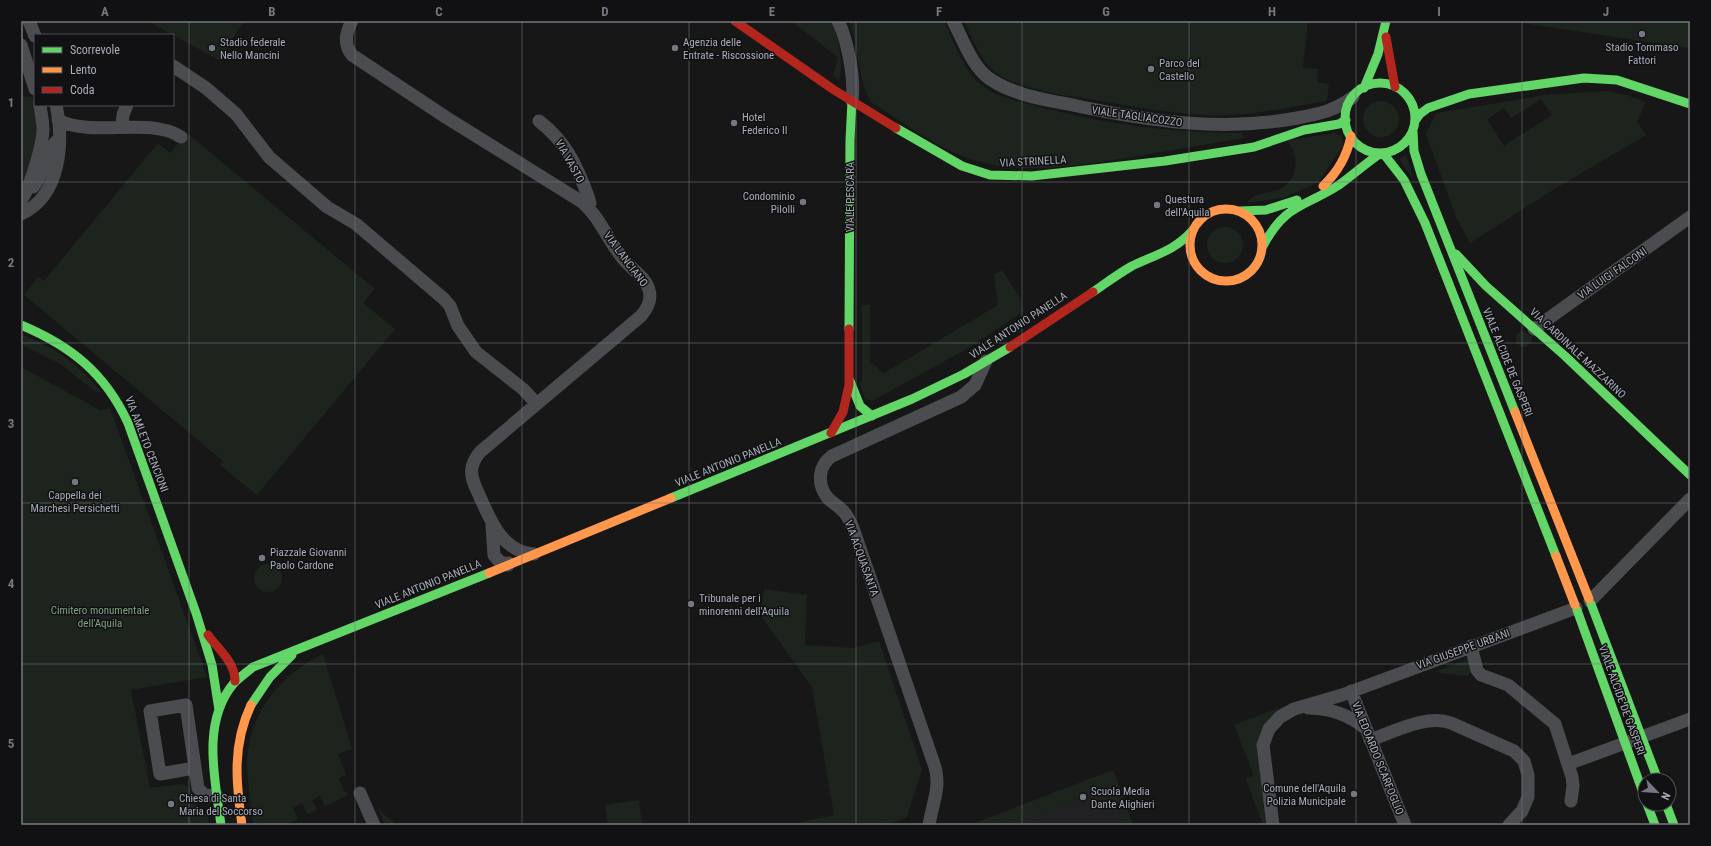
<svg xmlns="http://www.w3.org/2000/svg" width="1711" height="846" font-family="'Roboto Condensed',sans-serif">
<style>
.built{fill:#212123}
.green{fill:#1d241e;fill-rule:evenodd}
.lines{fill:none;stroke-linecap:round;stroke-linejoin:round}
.street{stroke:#4b4c50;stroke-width:13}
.fast{stroke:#63d668;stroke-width:9}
.slow{stroke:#ff974d;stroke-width:9}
.jam{stroke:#b3261e;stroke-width:9}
.grid{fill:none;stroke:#757880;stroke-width:1;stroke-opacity:0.55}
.poi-dot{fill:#757880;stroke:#111113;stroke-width:1.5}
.labels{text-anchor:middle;stroke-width:3;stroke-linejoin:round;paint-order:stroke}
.poi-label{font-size:11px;fill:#a8adb8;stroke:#111113;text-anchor:start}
.street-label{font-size:11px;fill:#a8adb8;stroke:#111113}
.park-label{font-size:11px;fill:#7fa381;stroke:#111113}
.neatline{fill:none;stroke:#757880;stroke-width:1.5}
.grid-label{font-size:13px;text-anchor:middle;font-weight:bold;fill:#757880}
</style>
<rect width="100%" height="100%" fill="#171717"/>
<path class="built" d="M1113,770L1133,825H970Z"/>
<path class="green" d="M147,21H244L219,60Z
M791,21H832C838,39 844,61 839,80L833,76L838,57Z
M849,21H944C953,40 962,67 978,82C993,96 1016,101 1036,106C1102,124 1173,133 1242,133L1244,138C1209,144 1174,150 1139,156C1086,164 1026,177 974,160C937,149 903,122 871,102C858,81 859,46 849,21Z
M964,21H1308L1303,68L1318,69L1317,82L1329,84L1327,101C1290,107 1252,116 1213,115C1173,115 1133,106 1094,100C1064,95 1020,90 995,72C980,61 973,37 964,21Z
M1509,21H1690V48L1668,45Z
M1606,91L1626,95L1646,102L1637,122L1646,135L1553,190L1470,243L1456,217L1426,134L1436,113L1545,95ZM1541,99L1552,115L1504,146L1487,119L1504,108L1511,118Z
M21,96L33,97C41,130 34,158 21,188Z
M1363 119a18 18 0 1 1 36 0a18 18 0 1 1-36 0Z
M187,133L375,289L363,303L395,329L257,495L220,465L223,461L24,295L38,277L44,281L158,143L170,153Z
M1335,133L1342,137L1343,146L1317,183L1283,198L1247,203C1255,186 1288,201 1295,169C1297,157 1294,150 1287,140Z
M1406,155L1414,180L1399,159Z
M1207 245a18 18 0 1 1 36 0a18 18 0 1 1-36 0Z
M1002,270L1018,295L1024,311L965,350L872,401L865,399L859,382H862V305H870V362L884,373L998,305L994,274Z
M1521,331H1524L1532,337L1531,342L1526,347H1521L1516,342V336Z
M21,334C54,347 80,365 102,393L95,391L60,364L21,344Z
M21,367L100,410L110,408L207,677L131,690L150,788C185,785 190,773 199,816L207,814L209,825H21Z
M254 578a14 14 0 1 1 28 0a14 14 0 1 1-28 0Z
M764,589L807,595L805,645L852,648L879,641L922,770L907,817C887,831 815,825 787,825L834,815L812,687L760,615Z
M323,654L352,749L338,754L346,775L339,778L344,792L347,791L348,795L325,806L320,796L312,800L317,810L308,814L302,803L293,808L298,819L286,825H253C251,804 247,782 247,761C249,713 281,674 323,654Z
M1469,659L1471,672L1467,676L1435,672Z
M1286,705L1269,721L1267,825H1263L1246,779L1254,775L1234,725Z
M1113,770L1133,825H1123L1110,789L1009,825H970Z
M639,800L642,825H608L605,805Z
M378,808C383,815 392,819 396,825H385Z"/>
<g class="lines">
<path class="street" d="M29,21L35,36
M352,21C346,32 343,44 352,55L447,118L582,202C601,218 609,244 626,262C634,271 646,278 649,290C652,300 647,309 641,316L480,452C476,457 473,461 472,468C470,478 476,488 480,497C491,522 503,552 534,554
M838,21C848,41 855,79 852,101
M953,21C963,39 972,67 990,79C1015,96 1048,100 1077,106C1149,121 1223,132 1297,118C1318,114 1335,111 1353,97
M21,45L35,89
M173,66L206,88L236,114L269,157L327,207L356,224L444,299L450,306L458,326L476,352L523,389L537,404
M58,120C92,138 150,116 181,137
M539,121C566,142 576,164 588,196L590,203L587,207
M122,127L123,115L127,105
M33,187C46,173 43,152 59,139
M21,200C30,189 43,144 43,129C43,121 41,113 40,105
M21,214C61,196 64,142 56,105
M1534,329L1690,217
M492,525L494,555L499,561L508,565L509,563
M1590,601L1690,499
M1471,646L1477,670L1481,675L1508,685L1555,724L1572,777L1573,786L1571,801
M1351,691L1405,825
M1308,708C1329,708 1349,715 1365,728
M1370,740C1394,732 1426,714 1451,723L1514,751L1524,761L1528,775V797L1522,811L1509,825
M1568,764L1690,719
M194,768L160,774L150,711L186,705L198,788L204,795L217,796
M360,793L374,825
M929,825C932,805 941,787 935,767L853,528C850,522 848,516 844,512C839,506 832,503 827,497C817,484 818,466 832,456L961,397L975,385L986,361
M1273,825L1263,745L1269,729L1280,717L1294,709L1342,695L1576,608"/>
<path class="fast" d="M1345 118a35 35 0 1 1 70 0a35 35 0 1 1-70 0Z
M1364,88L1378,54L1386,21
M1415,121L1420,114L1428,108L1469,94L1584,78L1617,80L1690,104
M896,128L962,166L990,175L1032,176L1165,161L1254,147L1304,130L1339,124L1346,120
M1413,131L1414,151L1421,174L1515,412
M1383,153L1404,180L1425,223L1556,556
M1240,211L1266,210L1297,200
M1263,246C1285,204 1303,208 1339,185C1353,175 1366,163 1381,153
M1456,254L1486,286L1565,356L1690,475
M1093,292C1106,283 1118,274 1132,266C1155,255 1176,250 1193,230
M21,325C71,346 105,373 128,423L196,613L212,665L219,710
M849,329L850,140L852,101
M850,381L860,406L872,416
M671,498L912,399L964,374L1010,347
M1591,604L1658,780
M1577,610L1645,798
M251,705L270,677L292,655
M1647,804L1655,825
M1666,804L1674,825
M221,825C215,779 201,722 234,683C240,677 247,672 253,667L489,573"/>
<path class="slow" d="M1323,186C1338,172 1347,156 1351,136
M1190 245a36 36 0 1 1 72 0a36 36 0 1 1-72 0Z
M1515,412L1589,599
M1556,556L1575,605
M489,573L671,498
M242,825C236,783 232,745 251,705"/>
<path class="jam" d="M735,21L834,90L896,128
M1386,37L1395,87
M1010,347L1093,292
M831,433L843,412L849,385V329
M208,635C218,649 235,662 235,681"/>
</g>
<path class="grid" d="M189,21V825M355,21V825M522,21V825M689,21V825M856,21V825M1022,21V825M1189,21V825M1356,21V825M1522,21V825M21,182H1690M21,343H1690M21,503H1690M21,664H1690"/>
<g class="poi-dot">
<circle cx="1642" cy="34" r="4"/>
<circle cx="212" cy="48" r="4"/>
<circle cx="675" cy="48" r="4"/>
<circle cx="1151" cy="69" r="4"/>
<circle cx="734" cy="123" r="4"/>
<circle cx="803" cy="202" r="4"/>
<circle cx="1157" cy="205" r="4"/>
<circle cx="75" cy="482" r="4"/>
<circle cx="262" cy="558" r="4"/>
<circle cx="691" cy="604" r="4"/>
<circle cx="1354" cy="794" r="4"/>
<circle cx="1083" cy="797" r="4"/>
<circle cx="171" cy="804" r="4"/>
</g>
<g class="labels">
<g class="poi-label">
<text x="220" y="46">Stadio federale<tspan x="220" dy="13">Nello Mancini</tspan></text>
<text x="683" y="46">Agenzia delle<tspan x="683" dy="13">Entrate - Riscossione</tspan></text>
<text x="1642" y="51" text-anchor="middle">Stadio Tommaso<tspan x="1642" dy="13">Fattori</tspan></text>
<text x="1159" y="67">Parco del<tspan x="1159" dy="13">Castello</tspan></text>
<text x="742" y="121">Hotel<tspan x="742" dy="13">Federico II</tspan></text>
<text x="795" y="200" text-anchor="end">Condominio<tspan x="795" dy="13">Pilolli</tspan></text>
<text x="1165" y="203">Questura<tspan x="1165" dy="13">dell'Aquila</tspan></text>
<text x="75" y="499" text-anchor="middle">Cappella dei<tspan x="75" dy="13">Marchesi Persichetti</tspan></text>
<text x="270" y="556">Piazzale Giovanni<tspan x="270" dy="13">Paolo Cardone</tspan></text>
<text x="699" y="602">Tribunale per i<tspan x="699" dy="13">minorenni dell'Aquila</tspan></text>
<text x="1346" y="792" text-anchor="end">Comune dell'Aquila<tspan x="1346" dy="13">Polizia Municipale</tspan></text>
<text x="1091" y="795">Scuola Media<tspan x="1091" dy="13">Dante Alighieri</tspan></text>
<text x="179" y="802">Chiesa di Santa<tspan x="179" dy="13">Maria del Soccorso</tspan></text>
</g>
<g class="street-label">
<text transform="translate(1137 116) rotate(8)" y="4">VIALE TAGLIACOZZO</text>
<text transform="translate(570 161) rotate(61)" y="4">VIA VASTO</text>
<text transform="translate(1033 161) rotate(-3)" y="4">VIA STRINELLA</text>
<text transform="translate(850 197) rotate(-90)" y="4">VIALE PESCARA</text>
<text transform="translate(626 259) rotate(53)" y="4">VIA LANCIANO</text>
<text transform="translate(1612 273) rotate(-35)" y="4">VIA LUIGI FALCONI</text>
<text transform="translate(1018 325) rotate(-33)" y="4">VIALE ANTONIO PANELLA</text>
<text transform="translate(1578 353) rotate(43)" y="4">VIA CARDINALE MAZZARINO</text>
<text transform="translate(1508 362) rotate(68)" y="4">VIALE ALCIDE DE GASPERI</text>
<text transform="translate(147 444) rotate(69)" y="4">VIA AMLETO CENCIONI</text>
<text transform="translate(728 462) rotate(-22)" y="4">VIALE ANTONIO PANELLA</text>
<text transform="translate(862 558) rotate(70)" y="4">VIA ACQUASANTA</text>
<text transform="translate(428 584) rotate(-22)" y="4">VIALE ANTONIO PANELLA</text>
<text transform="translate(1463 649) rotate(-20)" y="4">VIA GIUSEPPE URBANI</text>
<text transform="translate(1622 700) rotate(70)" y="4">VIALE ALCIDE DE GASPERI</text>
<text transform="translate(1378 758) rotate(68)" y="4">VIA EDOARDO SCARFOGLIO</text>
</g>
<g class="park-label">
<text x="100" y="614">Cimitero monumentale<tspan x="100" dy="13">dell'Aquila</tspan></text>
</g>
</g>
<rect width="1711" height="846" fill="none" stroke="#111113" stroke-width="44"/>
<rect x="34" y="34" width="140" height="72" fill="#111113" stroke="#4d4f55"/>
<rect x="42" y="47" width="20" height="6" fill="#63d668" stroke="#4d4f55"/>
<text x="70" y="54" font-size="12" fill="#a8adb8">Scorrevole</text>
<rect x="42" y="67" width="20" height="6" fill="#ff974d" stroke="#4d4f55"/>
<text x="70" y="74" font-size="12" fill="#a8adb8">Lento</text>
<rect x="42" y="87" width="20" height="6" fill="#b3261e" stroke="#4d4f55"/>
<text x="70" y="94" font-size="12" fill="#a8adb8">Coda</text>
<g transform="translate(1657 792) rotate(115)"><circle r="19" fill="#111113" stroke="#4d4f55"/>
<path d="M0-3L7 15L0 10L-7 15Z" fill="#757880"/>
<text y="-6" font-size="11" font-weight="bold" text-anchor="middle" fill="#a8adb8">N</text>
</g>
<rect x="22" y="22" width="1667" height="802" class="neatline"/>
<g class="grid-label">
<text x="105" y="16">A</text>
<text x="272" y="16">B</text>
<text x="439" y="16">C</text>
<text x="605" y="16">D</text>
<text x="772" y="16">E</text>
<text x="939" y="16">F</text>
<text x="1106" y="16">G</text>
<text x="1272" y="16">H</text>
<text x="1439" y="16">I</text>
<text x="1606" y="16">J</text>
<text x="11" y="107">1</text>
<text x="11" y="267">2</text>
<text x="11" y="428">3</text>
<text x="11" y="588">4</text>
<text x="11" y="748">5</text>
</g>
</svg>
